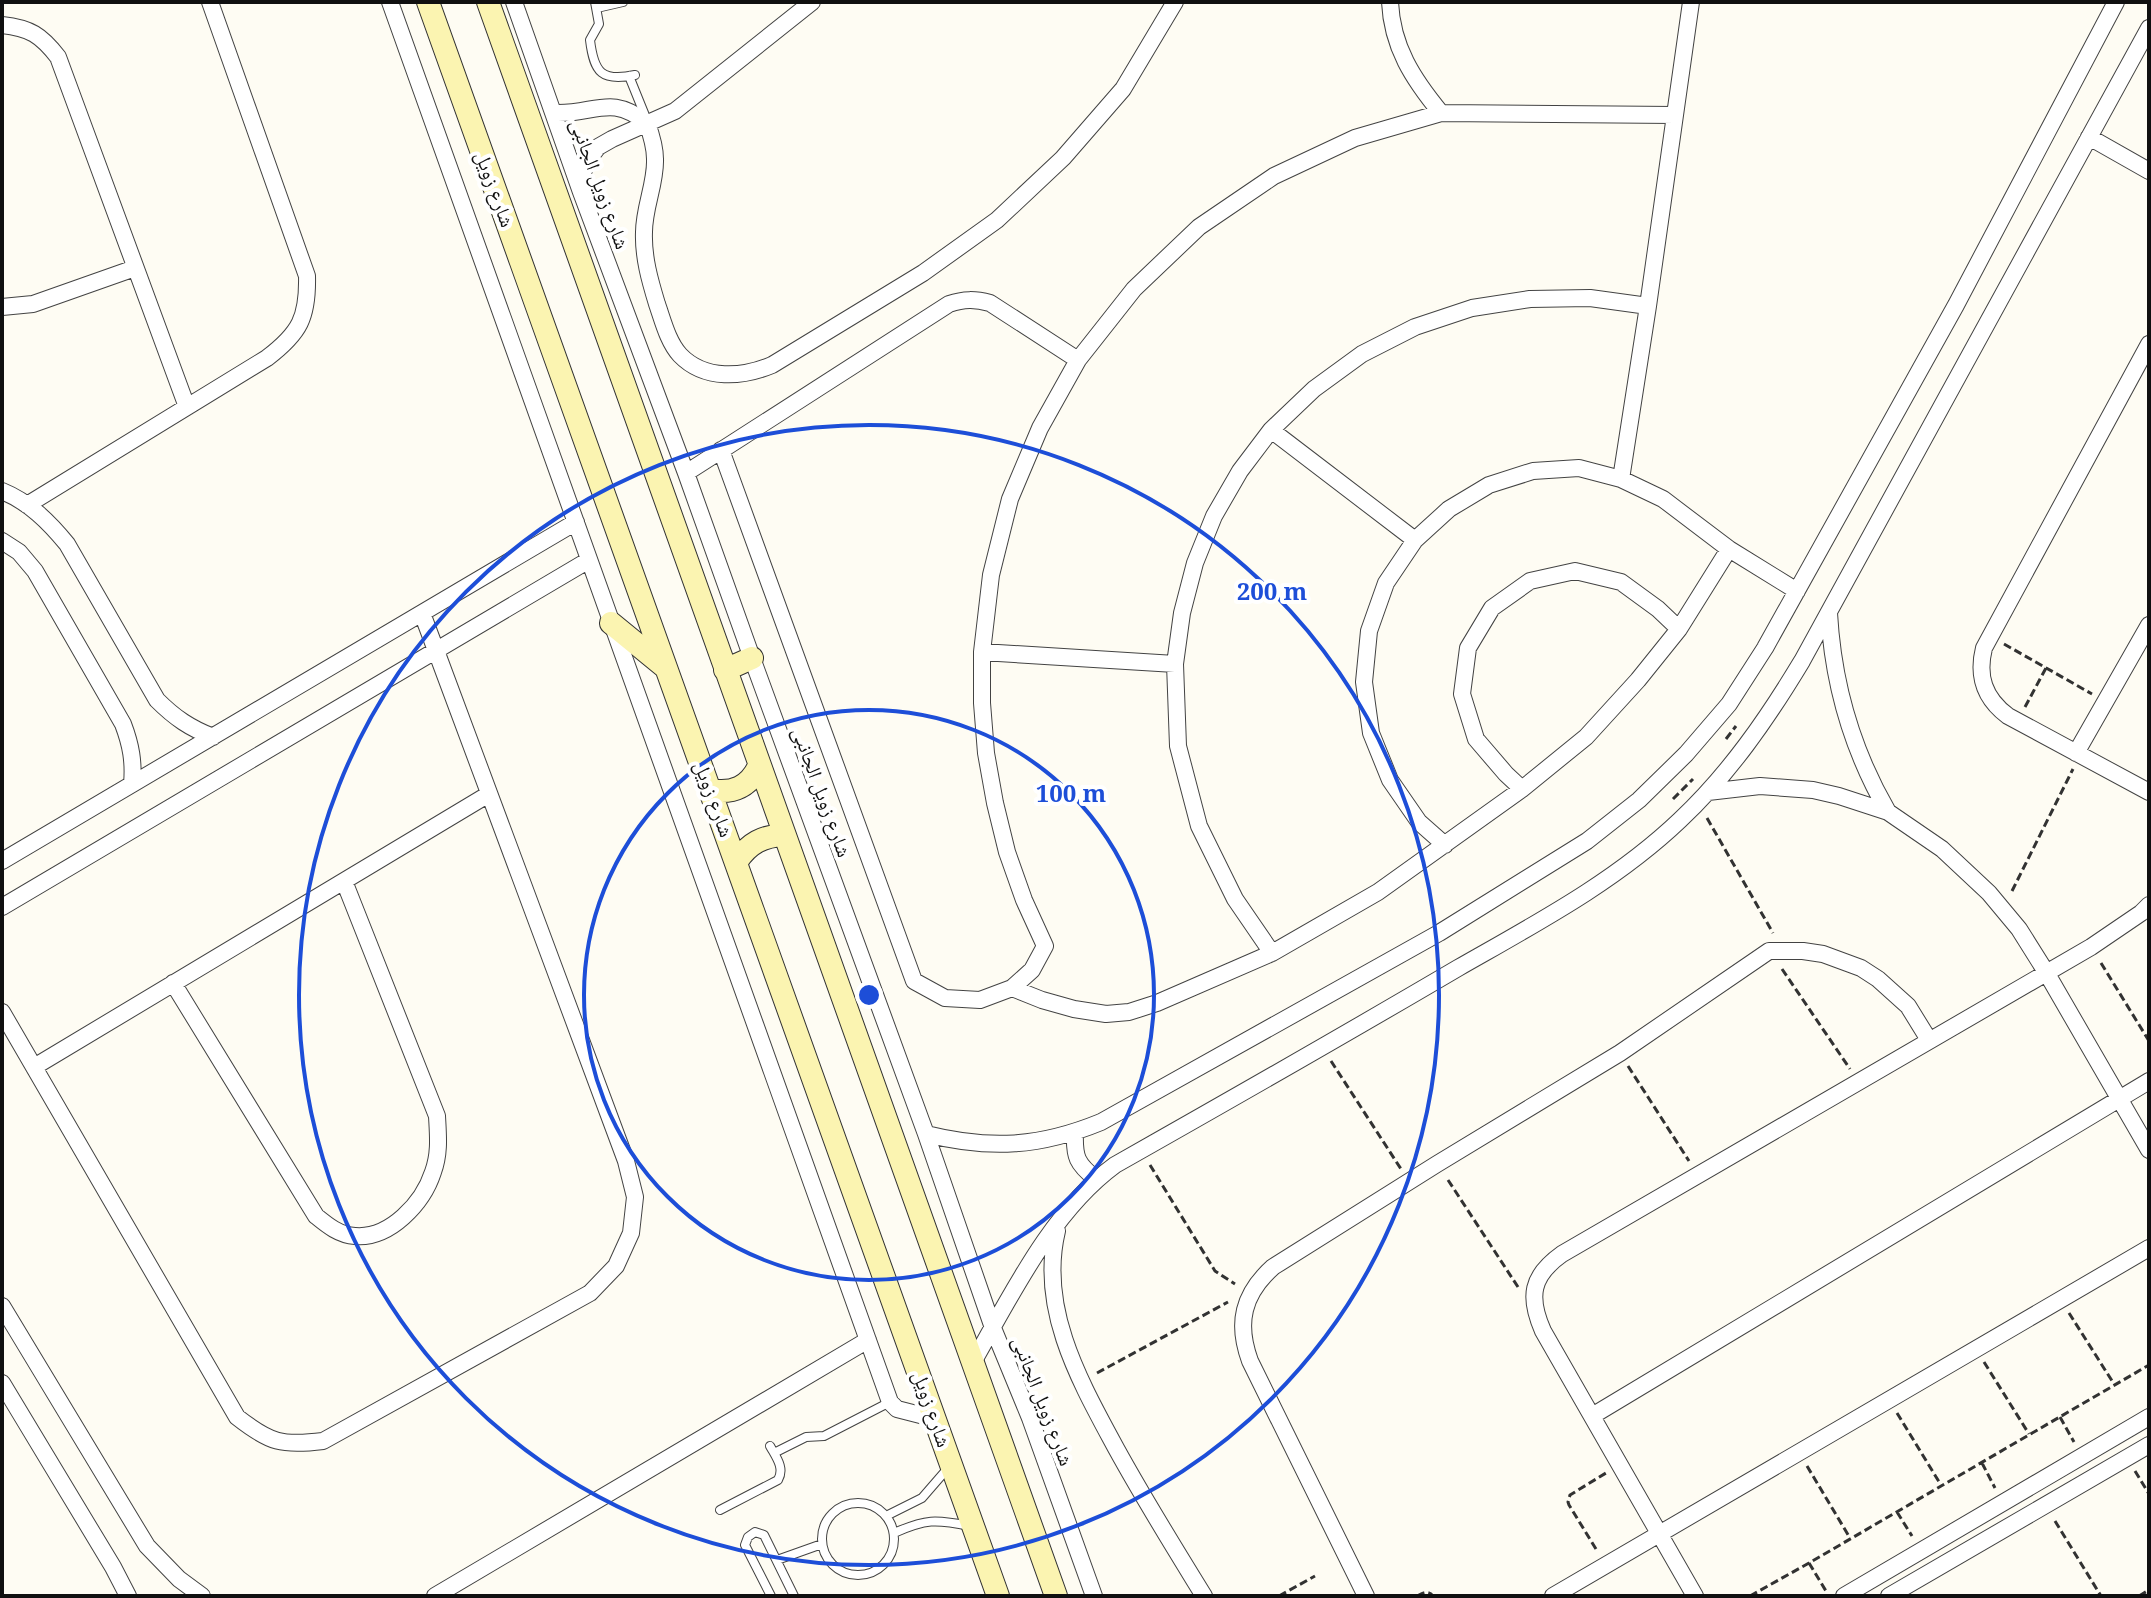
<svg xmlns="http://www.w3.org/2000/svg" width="2151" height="1598" font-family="'Noto Serif','Noto Naskh Arabic',serif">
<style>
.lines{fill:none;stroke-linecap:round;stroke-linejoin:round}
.lane-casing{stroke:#434343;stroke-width:10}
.street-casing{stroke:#434343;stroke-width:18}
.secondary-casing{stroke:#323232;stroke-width:24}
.path{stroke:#323232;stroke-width:3;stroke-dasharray:8 4;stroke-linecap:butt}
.lane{stroke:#fff;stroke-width:8}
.street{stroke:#fff;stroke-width:16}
.secondary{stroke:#fbf4b1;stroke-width:22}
.ring{fill:none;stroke:#1d4ed8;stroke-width:4}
.labels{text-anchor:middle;stroke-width:8;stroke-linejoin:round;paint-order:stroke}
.street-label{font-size:20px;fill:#101010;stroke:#fff}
.centre{fill:#1d4ed8;stroke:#fff;stroke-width:4}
.ring-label{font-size:24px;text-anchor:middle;font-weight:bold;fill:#1d4ed8;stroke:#fff;stroke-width:8;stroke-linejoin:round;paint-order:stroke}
</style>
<rect width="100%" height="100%" fill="#fefcf3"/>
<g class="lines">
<defs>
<path id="lane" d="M595,2L599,24L590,40C594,73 602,82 635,75
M597,8L623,2
M629,76L646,118
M774,1453L806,1437L824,1436L890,1402
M822 1539a36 36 0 1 1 72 0a36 36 0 1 1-72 0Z
M720,1510L778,1480C785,1468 776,1457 770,1446
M886,1516L922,1498L948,1468
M894,1533C926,1519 935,1519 970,1526
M777,1560L822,1544
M771,1596L745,1545L748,1537L755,1532L764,1535L794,1596"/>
<path id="street" d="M390,2L890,1402L897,1409L936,1419
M514,2L581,192L686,473L752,658L926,1134L993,1328L1030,1418L1094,1596
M1390,2C1392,47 1413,79 1441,113
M2,25C30,28 41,35 58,57L187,407
M554,113C595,115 610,93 647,123C651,134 655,146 655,159C656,183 644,207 644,232C643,257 650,281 657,304C663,321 668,342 680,355C705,381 743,377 772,365L923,273L997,220L1063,158L1123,89L1175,2
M2089,137L2149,171
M581,187L582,175L588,160L598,147L612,139L675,111L812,2
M2,307L33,304L135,268
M2149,344L1984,648C1977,676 1984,698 2008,716L2149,792
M1271,430L1415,540
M721,450L914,981L945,998L980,1000L1012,988L1032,970L1045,946L1024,900L1007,852L995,803L986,753L982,703V652L991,575L1010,499L1040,428L1078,360L1134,289L1199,227L1274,176L1355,138L1441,113L1675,115
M686,473L949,304C964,299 975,299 990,303L1078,360
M1621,479L1648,306L1691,2
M2,491C29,502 49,522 67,544L157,700C175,718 190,728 213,737
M27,505L267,358C300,333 308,317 307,276L210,2
M2,541L19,552L35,571L123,724C131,745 134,762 132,784
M1829,613C1833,685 1852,750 1888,812
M982,652L1175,664
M2076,753L2149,625
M1522,789L1506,774L1476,739L1462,694L1468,648L1492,608L1530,581L1575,571L1621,582L1658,609L1679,629
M1708,792L1760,786L1813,790L1839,796L1888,812L1942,849L1989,893L2019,929L2046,972L2149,1150
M1445,845L1419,822L1390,780L1371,733L1364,682L1369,631L1386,583L1415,540L1449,509L1489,485L1533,471L1579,468L1621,479L1663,499L1729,549L1797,591
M2,861L576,522
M2,907L589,560
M1272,953L1235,899L1199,826L1178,746L1175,664L1182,613L1195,563L1214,516L1240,471L1271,430L1314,389L1362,354L1415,327L1472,308L1530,299L1590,298L1648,306
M173,983L316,1216C327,1225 339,1235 355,1236C390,1239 423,1203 433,1172C440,1153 438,1135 437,1116L344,881
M1012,988L1042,1000L1074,1009L1106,1014L1129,1012L1157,1003L1272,953L1378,892L1522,789L1586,737L1638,680L1679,629L1729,549
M2,1012L237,1417C270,1443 282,1446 323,1441L590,1293L616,1266L631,1233L635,1197L626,1161L422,613
M34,1067L489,794
M1075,1133C1074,1157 1077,1164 1096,1179
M926,1134C990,1150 1040,1147 1101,1122L1439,933L1587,841L1639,800L1686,754L1729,704L1765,648L1956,305L2116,2
M1057,1231C1039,1306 1077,1376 1111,1439C1140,1493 1172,1544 1204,1596
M2,1306L147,1546L179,1579L202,1596
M972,1364C1011,1296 1051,1212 1115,1165C1230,1100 1344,1035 1458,968C1535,924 1615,882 1680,820C1729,774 1767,719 1802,661L2149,28
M2,1383L113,1567L128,1596
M1592,1416L2149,1081
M435,1596L868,1340
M1366,1596L1250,1361C1236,1323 1243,1294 1273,1267L1437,1164L1620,1053L1769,951H1803L1823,954L1861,968L1878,979L1908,1006L1929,1040
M1553,1596L2149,1248
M1695,1596L1543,1331C1528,1297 1531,1276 1562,1254L2091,947L2141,913L2149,905
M1844,1596L2149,1417
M1889,1596L2149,1445"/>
<path id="secondary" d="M428,2L998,1596
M488,2L1056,1596
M611,623L666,668
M725,670L752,658
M710,790C733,794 749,787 759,766
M737,861C749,843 763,836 784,835"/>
</defs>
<use href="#lane" class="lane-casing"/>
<use href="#street" class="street-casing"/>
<use href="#secondary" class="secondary-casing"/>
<path class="path" d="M2004,644L2092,694
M2025,707L2046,668
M1726,739L1736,726
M1673,799L1693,779
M1707,818L1773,933
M2012,891L2073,769
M2101,963L2149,1041
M1782,969L1850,1069
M1331,1061L1401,1169
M1628,1066L1689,1161
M1150,1165L1215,1271L1235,1284
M1448,1180L1518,1287
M2069,1313L2114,1384
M1984,1362L2029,1434
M1097,1373L1228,1302
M1897,1413L1941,1485
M2060,1417L2074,1442
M1982,1463L1995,1488
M1807,1466L1850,1538
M2135,1471L2149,1494
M1897,1512L1912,1536
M2055,1521L2101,1596
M1596,1549L1569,1505L1568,1502L1570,1495L1606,1473
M1809,1563L1826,1591
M1279,1596L1315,1576
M1417,1596C1423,1593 1428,1590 1433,1596
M1750,1596L1809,1563L2149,1365
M2139,1596L2149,1590"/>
<use href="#lane" class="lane"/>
<use href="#street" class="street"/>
<use href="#secondary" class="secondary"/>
</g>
<g class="ring">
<circle cx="869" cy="995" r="285"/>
<circle cx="869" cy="995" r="570"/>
</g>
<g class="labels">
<g class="street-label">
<text transform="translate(600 184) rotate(70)" y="7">شارع زويل الجانبى</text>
<text transform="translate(495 189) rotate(70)" y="7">شارع زويل</text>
<text transform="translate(822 792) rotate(70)" y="7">شارع زويل الجانبى</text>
<text transform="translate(714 799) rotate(70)" y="7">شارع زويل</text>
<text transform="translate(1043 1401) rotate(69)" y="7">شارع زويل الجانبى</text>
<text transform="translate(932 1409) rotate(71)" y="7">شارع زويل</text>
</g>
</g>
<circle cx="869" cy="995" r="12" class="centre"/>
<g class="ring-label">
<text x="1272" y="600">200 m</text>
<text x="1071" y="802">100 m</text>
</g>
<rect width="2151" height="1598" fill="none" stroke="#101010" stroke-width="8"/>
</svg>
